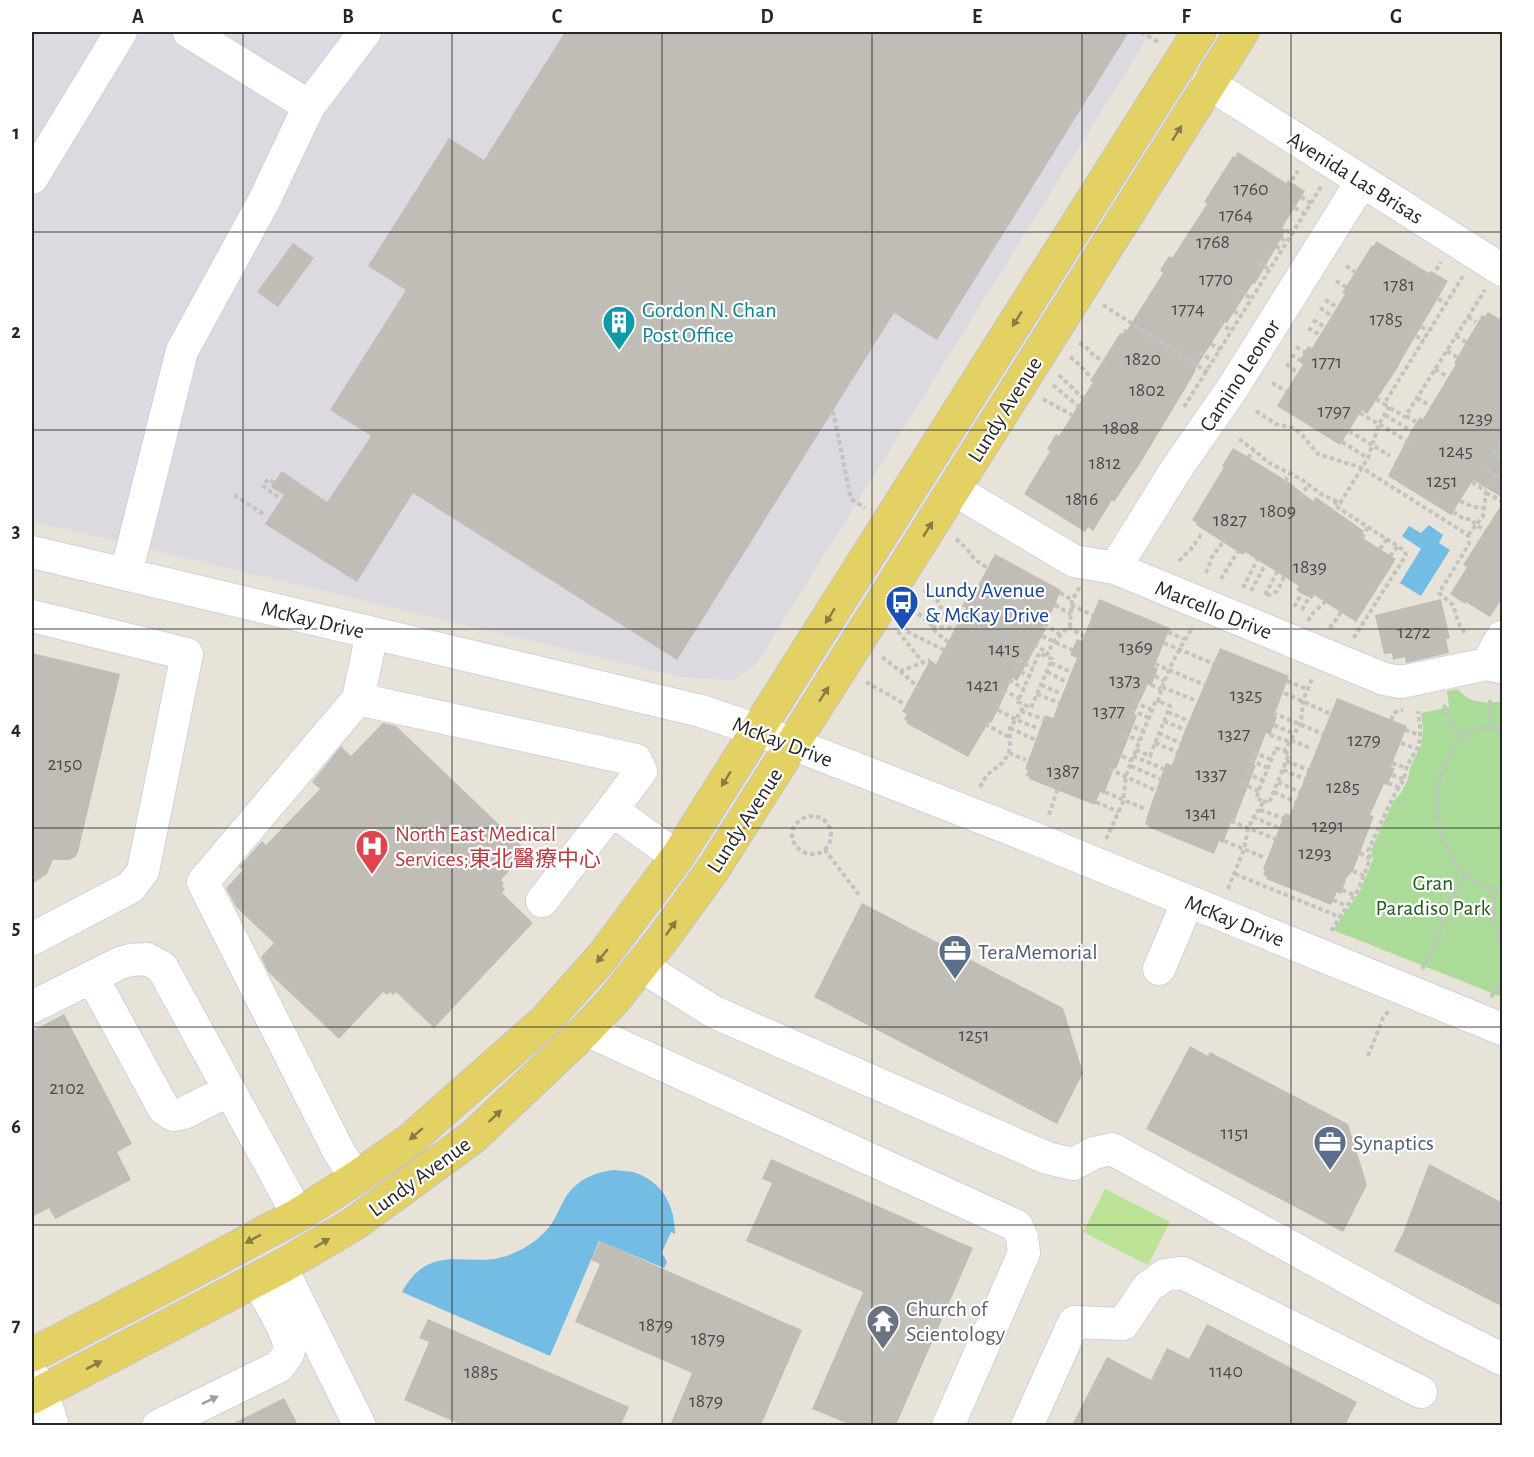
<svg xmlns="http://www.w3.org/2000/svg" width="1534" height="1457" font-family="'Alegreya Sans','Noto Sans SC',sans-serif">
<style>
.industrial{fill:#dcd9e1}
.green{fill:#aadb99}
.pitch{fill:#bbe295}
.water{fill:#73bce3}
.building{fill:#c0bdb6}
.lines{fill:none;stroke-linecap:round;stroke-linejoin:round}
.minor-casing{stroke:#ced0df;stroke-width:34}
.major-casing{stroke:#c3c3c3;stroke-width:35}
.path{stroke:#c3c3c3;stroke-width:4;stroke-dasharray:4.5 3;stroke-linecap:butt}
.minor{stroke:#fff;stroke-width:32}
.major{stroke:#e4d163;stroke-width:33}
.oneway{fill:#867c45}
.oneway2{fill:#9e9e9e}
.grid{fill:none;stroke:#272727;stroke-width:1.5;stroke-opacity:0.55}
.labels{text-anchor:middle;stroke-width:4.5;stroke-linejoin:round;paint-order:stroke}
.number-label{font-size:20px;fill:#4d4c4b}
.street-label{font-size:22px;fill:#272727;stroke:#fff}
.culture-label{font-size:22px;fill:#0d838f;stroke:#fff;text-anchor:start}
.transit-label{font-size:22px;fill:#164399;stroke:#fff;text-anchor:start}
.health-label{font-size:22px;fill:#be3a42;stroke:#fff;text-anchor:start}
.park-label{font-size:22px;fill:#265c1e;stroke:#fff}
.service-label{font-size:22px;fill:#4e5e75;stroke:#fff;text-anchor:start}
.worship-label{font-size:22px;fill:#5b616d;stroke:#fff;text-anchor:start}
.neatline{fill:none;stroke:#272727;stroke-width:2}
.grid-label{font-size:20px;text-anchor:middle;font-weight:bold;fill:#272727}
</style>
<rect width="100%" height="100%" fill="#e8e3d9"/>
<path class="industrial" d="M32,32H1151L756,664L732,681L681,677L32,521Z"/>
<path class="green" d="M1458,689C1467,702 1487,705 1502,701V997L1333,930L1360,891L1373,859L1371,850L1394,800L1401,793L1408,779L1410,768L1421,745L1423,728L1421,713L1449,707L1447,691Z"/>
<path class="pitch" d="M1105,1189L1170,1222L1148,1265L1083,1232Z"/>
<path class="water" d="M1429,525L1443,535L1439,543L1450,550L1421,596L1400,583L1421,549L1402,536L1409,526L1421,533Z
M614,1170C620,1171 627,1171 633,1172C662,1181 675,1205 675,1234L671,1232L661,1254L664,1256L667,1262L664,1268L599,1241L550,1356L402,1292C433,1236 472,1274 516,1252C530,1246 543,1236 552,1223C558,1214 561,1204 567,1195C578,1179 596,1172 614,1170Z"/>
<path class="building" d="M565,32H1129L937,340L894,313L677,660L413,493L357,582L265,524L284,495L271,487L282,471L327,502L371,436L330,410L406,290L368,266L449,138L484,160Z
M1238,152L1286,183L1288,180L1305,191L1282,228L1286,230L1255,284L1253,283L1227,323L1225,322L1195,369L1196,370L1188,384L1141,462L1114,502L1112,500L1093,531L1088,527L1085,532L1024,494L1050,451L1047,449L1056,434L1059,436L1093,382L1090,381L1120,333L1122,334L1125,329L1127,330L1163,273L1160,270L1169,256L1172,258L1207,204L1204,202L1233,156L1235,157Z
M1376,241L1429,273L1431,271L1448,281L1399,364H1400L1367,414L1362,410L1340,445L1277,406L1303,364L1299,362L1308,346L1312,348L1345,294L1342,293L1372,245L1374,246Z
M293,243L314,258L278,307L257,292Z
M1488,312L1503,321V498L1473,480L1451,515L1388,476L1411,431L1420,417L1423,419L1456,364L1454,363L1482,315L1485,316Z
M1233,448L1287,481L1313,501L1316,497L1364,531L1361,537L1396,559L1356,622L1314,595L1312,599L1296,590L1299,586L1245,552L1243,555L1196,525L1197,523L1192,520L1224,467L1222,466Z
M1503,502V597L1490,617L1466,602L1465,604L1450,594L1467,567L1463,565Z
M995,554L1061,590L1056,602H1057L1043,627L1046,629L1037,645L1017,681L1012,678L998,710L991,723L989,722L968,757L906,723L907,721L904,719L907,714L902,712L930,660L936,664L966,608L962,606L971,589L975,591Z
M1099,599L1170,628L1154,667L1158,669L1151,686L1148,684L1134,714L1137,716L1116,769L1114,768L1104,794L1100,792L1095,805L1029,779L1030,777L1026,776L1028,770L1025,769L1045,715L1053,718L1077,658L1070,655L1077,639L1082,641Z
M1441,599L1450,638L1446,639L1449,653L1406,663L1405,657L1393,660L1392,653L1384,654L1375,615Z
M1220,648L1289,676L1274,716L1277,717L1270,735L1266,733L1254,765H1256L1235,820L1232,819L1223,843L1219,841L1214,854L1148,827L1149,826L1145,824L1147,819H1146L1166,763L1172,765L1185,730Z
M32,653L120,674L78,852L75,857L69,860H53L47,874L32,884Z
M1337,698L1407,726L1391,767L1395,768L1387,785L1384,784L1370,815L1374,816L1353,871L1347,877L1341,894L1337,892L1331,905L1266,879L1267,877L1263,875L1265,870L1263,869L1285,813L1290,815Z
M383,723L396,726L527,851L501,880L504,883L502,886L505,889L502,893L533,923L434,1028L396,992L393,995L390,992L387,995L383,992L339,1039L268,972L261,957L274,943L236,907L226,888L243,870L239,867L262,841L266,845L320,789L312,782L341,746L351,756Z
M862,903L1063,1008L1083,1073L1057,1124L814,997Z
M64,1014L132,1144L117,1152L131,1180L55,1219L49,1208L32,1217V1031Z
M1190,1046L1208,1056L1210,1052L1348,1124L1367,1185L1343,1232L1146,1129Z
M771,1159L973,1248L896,1425H851L812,1409L863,1292L746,1241L772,1183L762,1179Z
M1429,1164L1503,1203V1307L1394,1251L1403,1233Z
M600,1241L802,1330L761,1425H670L692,1373L575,1322L600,1264L591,1260Z
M428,1319L629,1407L621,1425H462L404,1400L429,1342L419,1338Z
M1207,1324L1357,1402L1345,1425H1072L1107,1357L1151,1380L1167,1348L1189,1359Z
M284,1398L298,1425H230Z"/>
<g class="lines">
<defs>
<path id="minor" d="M189,32L309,106
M1208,83L1502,270
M32,178L121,32
M953,489L1074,561L1115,568L1384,679L1401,682L1487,664L1502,667
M32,552L701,711L757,730L1026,835L1502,1029
M1115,568L1177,468L1232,389L1362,181
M126,574L182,351L264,201L309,106L365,32
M32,616L187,654L143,871L131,887L32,939
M372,633L358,699L636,760L641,771L612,810L677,857
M1487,664L1502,637
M542,901L612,810
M641,966L714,1012L1047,1158L1073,1164L1094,1153L1112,1149L1424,1320L1502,1359
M1159,969L1188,901
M92,977L164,1109L173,1115L184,1113L229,1090
M32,1007L120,963L131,960L147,959L162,967L298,1215
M586,1030L1017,1226L1022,1237L1024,1253L948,1426
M356,1178L339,1152L203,882L358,699
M281,1267L360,1426
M32,1374L42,1391L53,1426
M158,1426L278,1367C284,1360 290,1355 289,1346C288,1331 264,1294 257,1279
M1027,1426L1074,1322L1123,1324L1148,1287L1165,1275L1183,1273L1421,1392"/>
<path id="major" d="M32,1355L176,1280L298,1215L356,1178L410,1140L546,1020L603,956L677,857L1199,32
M32,1397L281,1267L354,1224L473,1137L586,1030L613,1001L661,941L712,871L875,614L1242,32"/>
</defs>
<use href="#minor" class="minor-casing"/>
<use href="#major" class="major-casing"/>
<path class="path" d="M1141,32L1158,42
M1292,180L1298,171
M1301,197L1311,203
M1295,208L1304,213
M1286,230L1292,234
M1281,238L1287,242
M1276,246L1282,250
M1258,263L1270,270
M1346,266L1358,274
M1436,270L1441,262
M1463,276L1384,404L1405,417L1485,290
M1336,281L1346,287
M1240,291L1252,299
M1438,299L1447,303
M1325,300L1337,307
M1103,305L1209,373
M1320,308L1332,316
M1234,311L1241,316
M1468,317L1476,322
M1313,320L1325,327
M1219,323L1232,331
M1421,327L1429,331
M1308,328L1320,335
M1416,336L1424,340
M1456,336L1469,344
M1079,343L1087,348L1094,356L1106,362
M1211,344L1220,350
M1296,347L1305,352
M1447,351L1457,357
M1199,352L1213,361
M1291,355L1300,360
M1070,357C1079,363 1084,371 1092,378
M1286,364L1297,372
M1435,369L1448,377
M1059,375L1083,398
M1272,383L1286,391
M1053,385L1078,406
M1417,398L1431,406
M1043,399L1072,415
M1376,399L1384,404
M1184,407L1321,187
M833,411L851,499L865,508
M1256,411L1276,424L1293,428L1301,434L1318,454L1362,468L1468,535L1469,544L1439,593L1453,605L1459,624L1466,635
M1360,413L1409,442
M1385,415L1411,431
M1406,416L1416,422
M1349,431L1390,456
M1239,439L1254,450L1269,463L1301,479L1321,494L1340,503L1368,458L1379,424L1389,407
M1342,442L1368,458
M1498,442L1502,445
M1492,451L1502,457
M1248,458L1254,450
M1487,470L1496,477
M1285,481L1291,473
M1472,482L1481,488L1486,490
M274,483L268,479L263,486L278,497
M1486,493L1502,501
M234,495L265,515
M1300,497L1309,484
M1337,501L1334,505L1405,551L1406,555L1353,639
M1460,501L1473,507L1484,508
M1453,512L1464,519H1471L1476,525L1485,530
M1468,535L1483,516L1487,486L1496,477L1502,474
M1362,538L1368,527
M956,539L967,549L975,560L988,568
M1380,549L1387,539
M1390,556L1398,546
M1179,561L1191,549L1203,532
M1206,573L1212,557L1225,539
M1221,579L1238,551
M1243,588L1257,560
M924,590L937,600L940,606L947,615L960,620
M1251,591L1265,565
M1060,593L1072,600
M1265,595L1277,572
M1267,596L1277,591L1284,577
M937,600C949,589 953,587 968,594
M1055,605L1071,614
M1071,605L1093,615
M1294,607L1302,593
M912,609L929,622L936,632L948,642
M1302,610L1309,597
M1308,621L1311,615L1325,602
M1044,624L1061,635
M932,627L956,628
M1068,627L1084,636
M1329,627L1332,626L1341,612
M900,628L944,650
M898,631L923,663
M1168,632L1184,639
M1042,636L1072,650
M1164,643L1214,664
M1034,644L1048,653
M1046,656L1053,643L1070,625L1072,600L1080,587
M882,657L900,671L930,660
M1018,660L1033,668
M1051,663L1071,672
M1155,664L1205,685
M1014,668L1029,676
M900,671L921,690
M1047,672L1067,682
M1155,676L1164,681
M1009,680L1024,689
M1287,681L1307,689
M866,682L905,704
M1041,685L1062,694
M1151,685L1161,689
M1162,687L1194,700
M1003,690L1020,699
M1284,693L1331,714
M1037,694L1059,703
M1490,700L1491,727
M1134,702L1152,710
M1444,705L1449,719L1463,737
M998,710L1015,719L1039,729
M1131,710L1149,718
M1021,711L1043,719
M1168,712L1189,721
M1273,713L1323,734
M1391,720L1394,713L1403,710
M1164,721L1185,730
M985,724L1009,737
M1127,724L1144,731
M1274,725L1294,734
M1010,728L1040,742
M1502,729C1457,718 1435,770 1437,808C1439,843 1462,892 1502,889
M1405,730L1420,735
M1159,733L1180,743
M1123,735L1140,740
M1270,735L1290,742
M1291,740L1312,749
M1155,743L1177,752
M1401,743L1417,749
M1136,750L1150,756L1170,706L1158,701
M1253,752L1272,760
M1009,753L1026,760
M1122,756L1132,761
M1133,756L1164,769
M1250,760L1268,768
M1286,761L1309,770
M1392,763L1407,768
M1131,766L1160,779
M1109,769L1159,792
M1283,770L1305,779
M1246,773L1264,781
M1392,775L1404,779
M1278,782L1300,792
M1241,783L1259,791
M1388,783L1400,788
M980,787L987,775L1002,763L1008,755L1010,747V728L1025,705L1031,708L1052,659L1039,653L1018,702L1025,705
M1105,792L1145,809
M1274,792L1296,802
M1263,801L1269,803L1289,754L1284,751
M1096,802L1119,812
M1260,810L1283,818
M1049,815L1057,790
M1253,817L1279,828
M1231,821L1278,840
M1106,839L1123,802L1126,775L1156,700L1158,701C1166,672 1177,652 1193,627
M1224,841L1263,857
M825,850C842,830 819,805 799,821C780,836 803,865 825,850L859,895
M1360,853L1370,859
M1353,871L1364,876
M1235,874L1340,917
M1228,889L1244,849L1248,829L1256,812L1260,810L1263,801L1256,798L1276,748L1284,751L1301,723L1303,700L1313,677
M1494,889V922L1502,942
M1342,890L1354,895
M1333,900L1347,906
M1331,931L1359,888L1370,859L1368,851L1393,797L1404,779L1407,766L1417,749L1420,739V726L1418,711
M1422,969L1439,936L1444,912L1449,901L1466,876
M1491,997L1502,982
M1368,1056L1383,1018L1390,1009"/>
<use href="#minor" class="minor"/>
<use href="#major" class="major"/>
</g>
<defs><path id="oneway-solid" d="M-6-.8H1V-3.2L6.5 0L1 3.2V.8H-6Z" transform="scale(1.5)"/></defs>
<g class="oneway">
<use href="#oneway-solid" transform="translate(1177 133) rotate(-58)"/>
<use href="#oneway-solid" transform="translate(1017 319) rotate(122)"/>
<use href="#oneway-solid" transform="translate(928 529) rotate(-58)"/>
<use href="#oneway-solid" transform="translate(830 616) rotate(122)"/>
<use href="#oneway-solid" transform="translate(824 694) rotate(-57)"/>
<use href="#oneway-solid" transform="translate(726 779) rotate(122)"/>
<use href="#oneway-solid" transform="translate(671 928) rotate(-55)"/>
<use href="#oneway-solid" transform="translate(602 956) rotate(130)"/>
<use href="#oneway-solid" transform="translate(495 1116) rotate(-44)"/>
<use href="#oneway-solid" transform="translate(416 1134) rotate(139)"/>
<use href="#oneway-solid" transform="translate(253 1239) rotate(152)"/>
<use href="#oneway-solid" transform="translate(322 1243) rotate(-31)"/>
<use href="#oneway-solid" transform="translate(94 1365) rotate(-27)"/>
</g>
<use class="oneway2" href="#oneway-solid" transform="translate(210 1400) rotate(-26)"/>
<path class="grid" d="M243,32V1426M452,32V1426M662,32V1426M872,32V1426M1082,32V1426M1291,32V1426M32,232H1502M32,430H1502M32,629H1502M32,828H1502M32,1027H1502M32,1225H1502"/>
<defs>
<symbol id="building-pin" viewBox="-11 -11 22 30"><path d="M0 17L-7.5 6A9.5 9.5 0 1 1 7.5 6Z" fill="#0f9aa8" stroke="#fff"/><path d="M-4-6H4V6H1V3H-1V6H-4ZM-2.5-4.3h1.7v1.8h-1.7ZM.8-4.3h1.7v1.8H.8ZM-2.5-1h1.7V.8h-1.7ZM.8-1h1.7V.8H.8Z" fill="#fff"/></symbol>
<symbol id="bus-pin" viewBox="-11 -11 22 30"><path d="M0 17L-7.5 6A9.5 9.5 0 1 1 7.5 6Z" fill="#1a4fb4" stroke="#fff"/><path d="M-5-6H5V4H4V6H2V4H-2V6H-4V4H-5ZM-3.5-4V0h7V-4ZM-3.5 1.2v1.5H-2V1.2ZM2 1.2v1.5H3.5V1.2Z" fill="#fff"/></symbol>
<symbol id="hospital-pin" viewBox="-11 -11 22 30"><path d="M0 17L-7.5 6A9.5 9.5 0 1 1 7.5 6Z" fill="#e0444e" stroke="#fff"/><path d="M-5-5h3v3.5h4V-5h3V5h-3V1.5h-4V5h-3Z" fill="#fff"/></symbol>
<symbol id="office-pin" viewBox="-11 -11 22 30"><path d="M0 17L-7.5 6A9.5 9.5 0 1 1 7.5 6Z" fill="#5c6f8a" stroke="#fff"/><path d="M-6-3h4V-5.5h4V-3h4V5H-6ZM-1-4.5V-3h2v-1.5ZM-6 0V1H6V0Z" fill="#fff"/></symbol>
<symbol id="temple-pin" viewBox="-11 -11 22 30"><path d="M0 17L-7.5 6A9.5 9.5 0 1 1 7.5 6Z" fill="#6b7280" stroke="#fff"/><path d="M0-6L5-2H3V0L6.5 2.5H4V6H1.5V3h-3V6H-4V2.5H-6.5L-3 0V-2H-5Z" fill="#fff"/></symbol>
</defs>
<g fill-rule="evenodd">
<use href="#building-pin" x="600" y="303" width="38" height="52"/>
<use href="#bus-pin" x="883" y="583" width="38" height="52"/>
<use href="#hospital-pin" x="353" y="827" width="38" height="52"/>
<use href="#office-pin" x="936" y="932" width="38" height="52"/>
<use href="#office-pin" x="1311" y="1123" width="38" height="52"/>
<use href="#temple-pin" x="864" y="1302" width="38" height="52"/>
</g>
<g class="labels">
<g class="number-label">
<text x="1251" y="195">1760</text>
<text x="1236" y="221">1764</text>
<text x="1213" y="248">1768</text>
<text x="1216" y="285">1770</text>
<text x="1399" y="291">1781</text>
<text x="1188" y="315">1774</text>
<text x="1386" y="325">1785</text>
<text x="1143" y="365">1820</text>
<text x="1327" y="368">1771</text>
<text x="1147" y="396">1802</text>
<text x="1334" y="417">1797</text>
<text x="1476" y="424">1239</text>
<text x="1121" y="434">1808</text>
<text x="1456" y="457">1245</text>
<text x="1105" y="469">1812</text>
<text x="1442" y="487">1251</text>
<text x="1082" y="505">1816</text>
<text x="1278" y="517">1809</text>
<text x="1230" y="526">1827</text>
<text x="1310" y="573">1839</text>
<text x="1414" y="638">1272</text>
<text x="1136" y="653">1369</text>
<text x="1004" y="655">1415</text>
<text x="1125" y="686">1373</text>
<text x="983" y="691">1421</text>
<text x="1246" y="701">1325</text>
<text x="1109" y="717">1377</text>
<text x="1234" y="740">1327</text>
<text x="1364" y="746">1279</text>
<text x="65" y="770">2150</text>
<text x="1063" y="777">1387</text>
<text x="1211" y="780">1337</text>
<text x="1343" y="793">1285</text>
<text x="1201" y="819">1341</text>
<text x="1328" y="832">1291</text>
<text x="1315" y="859">1293</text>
<text x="974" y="1041">1251</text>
<text x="67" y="1094">2102</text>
<text x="1235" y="1139">1151</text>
<text x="656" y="1331">1879</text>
<text x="708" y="1345">1879</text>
<text x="1226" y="1377">1140</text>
<text x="481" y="1378">1885</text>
<text x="706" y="1407">1879</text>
</g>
<g class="street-label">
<text transform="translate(1356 177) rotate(32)" y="8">Avenida Las Brisas</text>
<text transform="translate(1239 375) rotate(-57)" y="8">Camino Leonor</text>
<text transform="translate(1004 409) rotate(-58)" y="8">Lundy Avenue</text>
<text transform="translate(1214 609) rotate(22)" y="8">Marcello Drive</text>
<text transform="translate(313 619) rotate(13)" y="8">McKay Drive</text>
<text transform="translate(783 741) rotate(21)" y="8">McKay Drive</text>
<text transform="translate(744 820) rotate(-57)" y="8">Lundy Avenue</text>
<text transform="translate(1235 920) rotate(22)" y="8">McKay Drive</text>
<text transform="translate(419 1176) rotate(-36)" y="8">Lundy Avenue</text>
</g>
<g class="culture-label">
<text x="642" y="317">Gordon N. Chan<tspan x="642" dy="25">Post Office</tspan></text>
</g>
<g class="transit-label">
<text x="925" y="597">Lundy Avenue<tspan x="925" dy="25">&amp; McKay Drive</tspan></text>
</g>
<g class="health-label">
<text x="395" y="841">North East Medical<tspan x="395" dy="25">Services;東北醫療中心</tspan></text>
</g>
<g class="park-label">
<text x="1433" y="890">Gran<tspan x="1433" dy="25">Paradiso Park</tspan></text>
</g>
<g class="service-label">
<text x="978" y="959">TeraMemorial</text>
<text x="1353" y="1150">Synaptics</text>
</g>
<g class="worship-label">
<text x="906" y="1316">Church of<tspan x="906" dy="25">Scientology</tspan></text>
</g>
</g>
<rect width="1534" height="1457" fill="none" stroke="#ffffff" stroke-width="66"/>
<rect x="33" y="33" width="1468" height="1391" class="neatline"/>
<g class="grid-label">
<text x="138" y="23">A</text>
<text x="348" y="23">B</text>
<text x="557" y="23">C</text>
<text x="767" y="23">D</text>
<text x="977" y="23">E</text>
<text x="1186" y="23">F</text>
<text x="1396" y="23">G</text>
<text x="16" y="139">1</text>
<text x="16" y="338">2</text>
<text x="16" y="537">3</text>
<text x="16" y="735">4</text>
<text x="16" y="934">5</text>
<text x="16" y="1133">6</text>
<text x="16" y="1331">7</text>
</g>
</svg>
